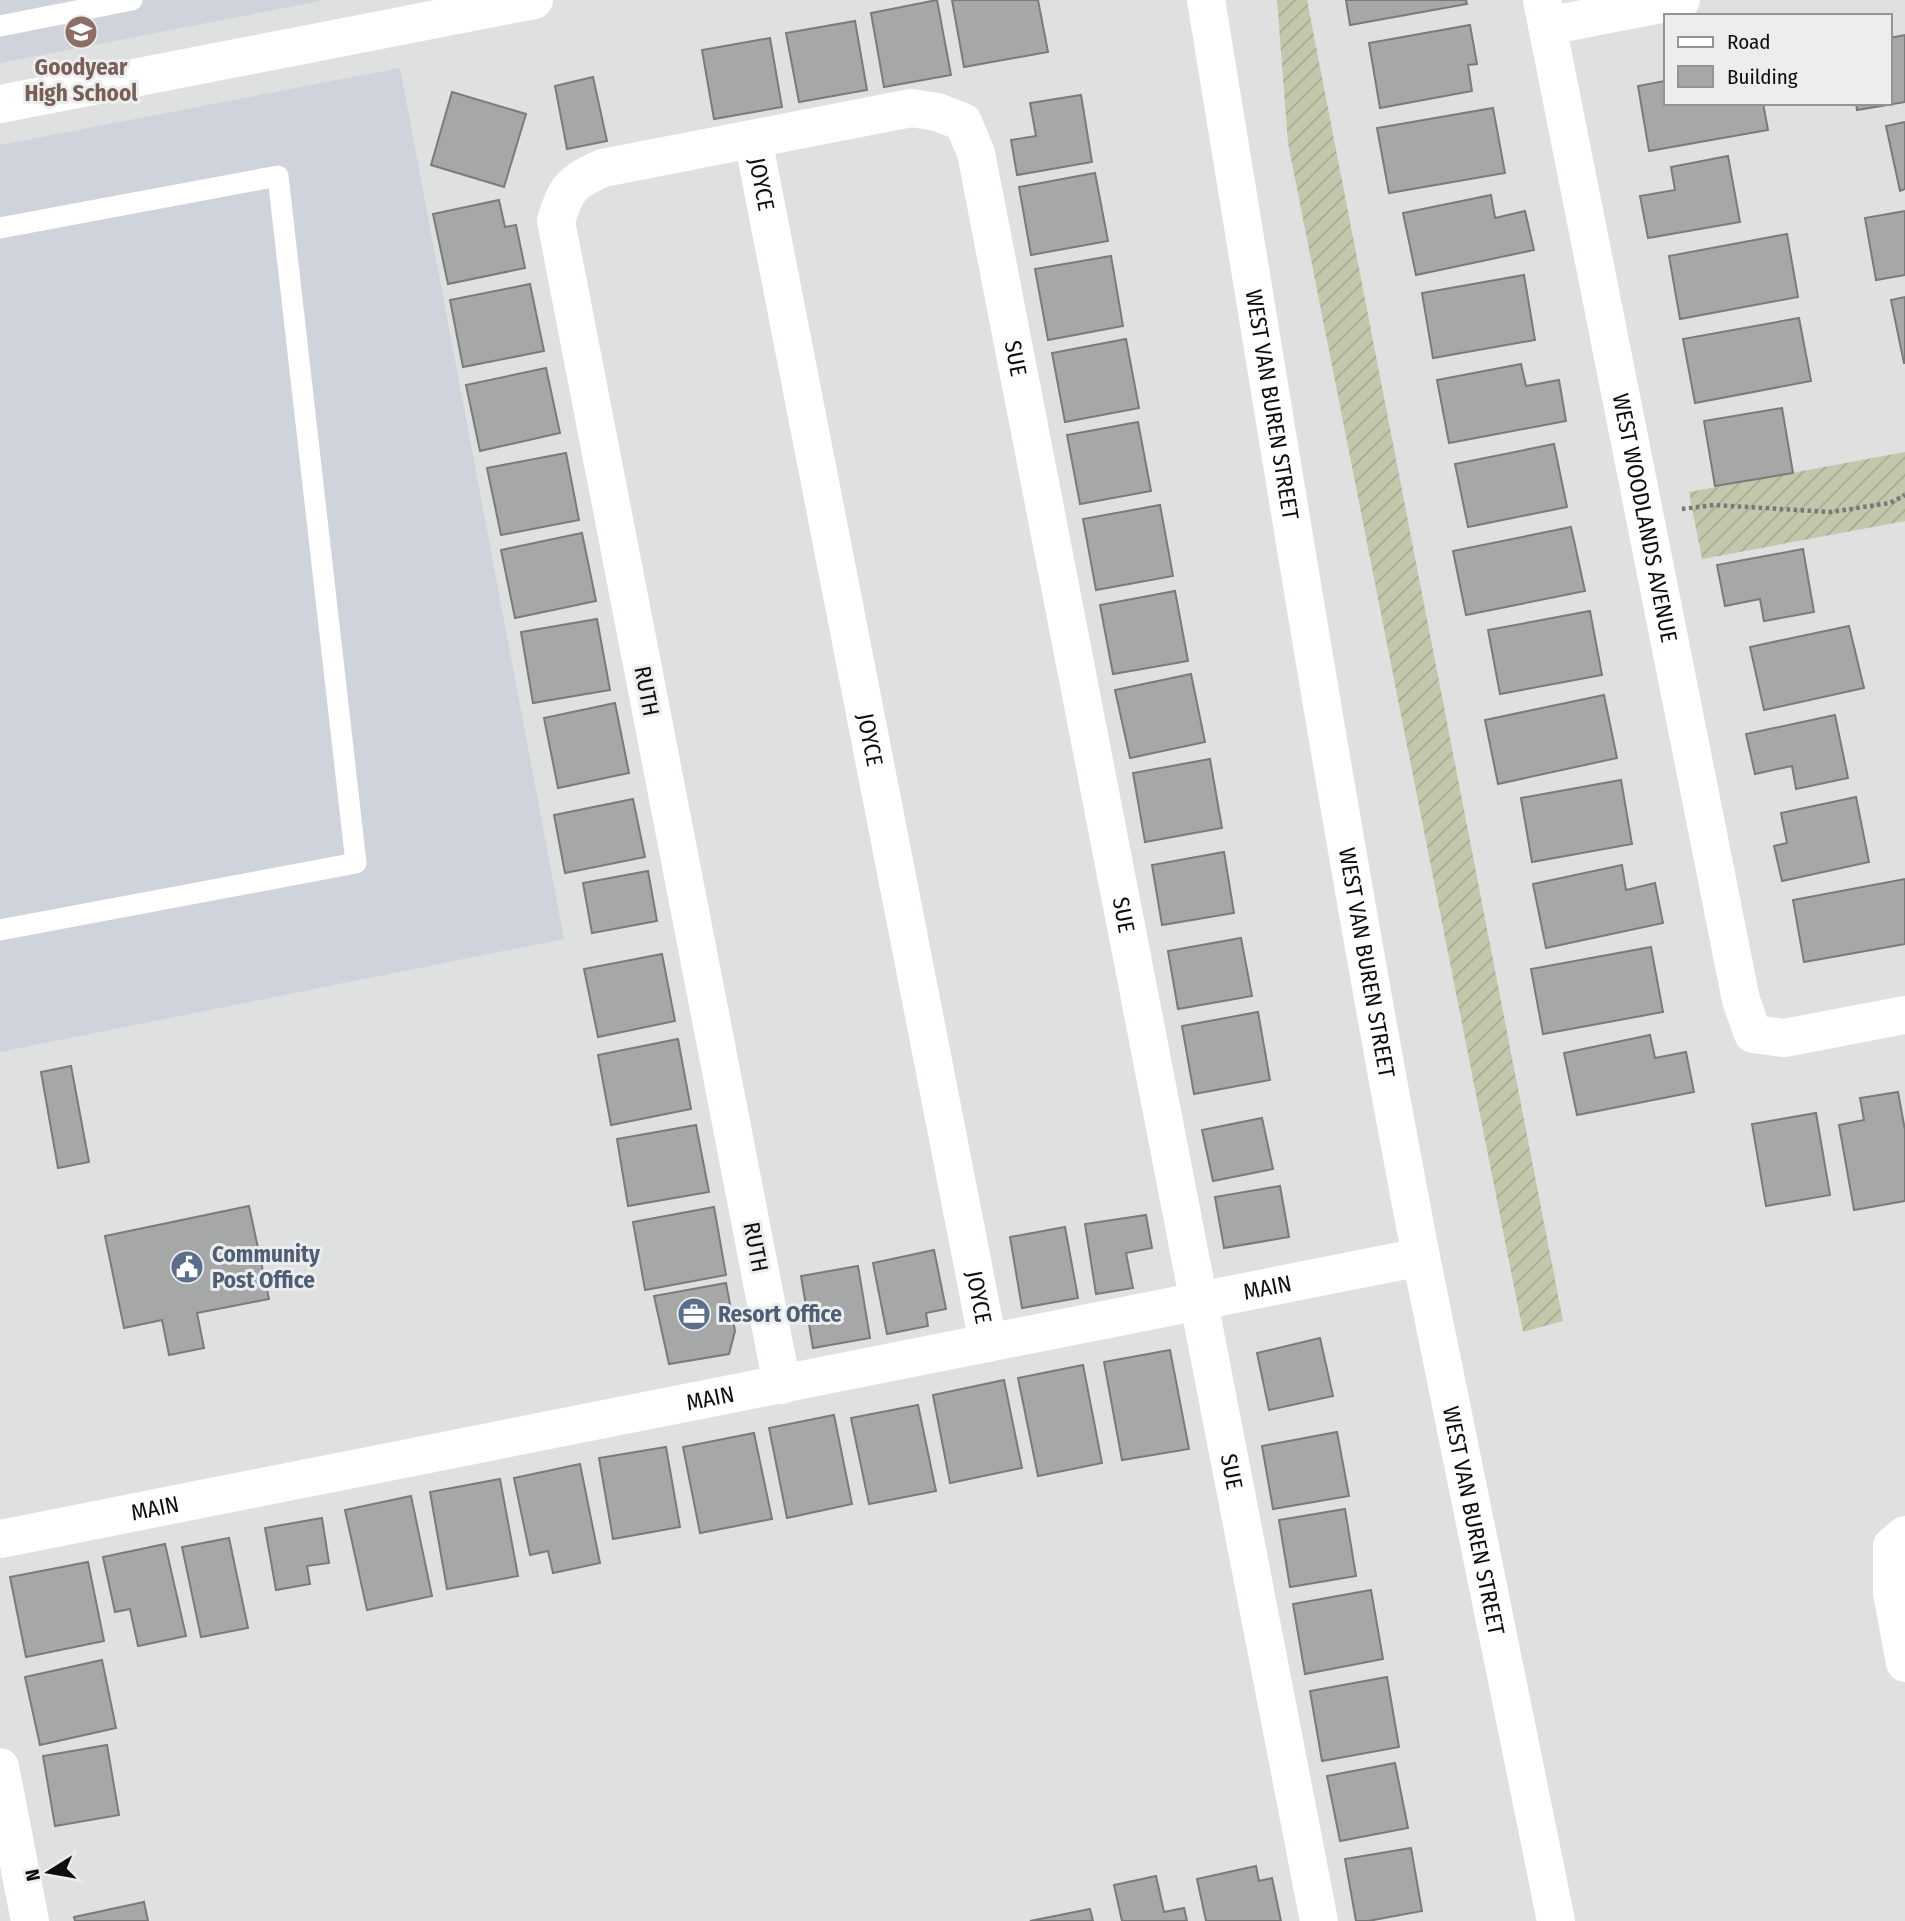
<svg xmlns="http://www.w3.org/2000/svg" width="1905" height="1921" font-family="'Fira Sans Condensed',sans-serif">
<style>
.built{fill:#cfd3db}
.garden{fill:url(#garden-furrows)}
.building{fill:#a6a7a7;stroke:#7a7b7c;stroke-width:2}
.lines{fill:none;stroke-linecap:round;stroke-linejoin:round}
.path{stroke:#777778;stroke-width:4.5;stroke-dasharray:3.5 3.5;stroke-linecap:butt}
.lane{stroke:#fff;stroke-width:21}
.street{stroke:#fff;stroke-width:38}
.secondary{stroke:#fff;stroke-width:38}
.labels{text-anchor:middle;stroke-width:6;stroke-linejoin:round;paint-order:stroke}
.education-label{font-size:23px;font-weight:bold;fill:#785e54;stroke:#ecedee}
.street-label{font-size:23px;fill:#0e0e0f;stroke:#ecedee}
.service-label{font-size:23px;font-weight:bold;fill:#4e5e75;stroke:#ecedee;text-anchor:start}
</style>
<defs>
<pattern id="garden-furrows" width="10" height="10" patternUnits="userSpaceOnUse" patternTransform="scale(1.75)"><rect width="10" height="10" fill="#c2c8ab"/><path d="M-1 1l2-2M0 10L10 0M9 11l2-2" fill="none" stroke="#a6ab92"/></pattern>
</defs>
<rect width="100%" height="100%" fill="#dfe0e0"/>
<path class="built" d="M0,0H325L0,63Z
M400,68L564,939L0,1052V145Z"/>
<path class="garden" d="M1277,0H1307L1563,1321L1523,1332L1288,143Z
M1905,452V521L1702,559L1689,492Z"/>
<path class="building" d="M937,0L951,75L884,87L871,13Z
M952,0H1038L1048,52L964,67Z
M1346,0H1466L1467,4L1350,25Z
M855,21L867,90L799,102L786,33Z
M1470,25L1477,64L1468,65L1472,91L1380,108L1369,43Z
M1905,35V102L1857,110L1856,103H1889V38Z
M770,38L782,107L714,119L702,50Z
M593,77L607,141L567,149L555,86Z
M1665,81V103H1763L1768,130L1649,151L1638,86Z
M452,92L526,114L504,187L431,165Z
M1081,95L1092,162L1017,175L1011,140L1036,136L1030,103Z
M1493,108L1505,173L1389,193L1377,128Z
M1905,122V189L1900,191L1886,126Z
M1728,156L1740,222L1648,238L1640,196L1675,190L1671,167Z
M1095,173L1108,241L1031,255L1019,187Z
M1491,195L1495,218L1525,211L1534,250L1416,275L1403,213Z
M499,200L505,227L516,225L525,268L448,284L433,214Z
M1905,211V275L1876,280L1865,218Z
M1787,234L1798,297L1680,319L1669,256Z
M1111,256L1123,326L1048,340L1035,269Z
M1524,275L1535,340L1433,358L1422,293Z
M530,284L544,351L463,367L450,300Z
M1905,297V363H1904L1891,300Z
M1799,318L1811,381L1695,403L1683,339Z
M1126,339L1139,408L1065,422L1052,353Z
M1521,364L1526,386L1559,380L1566,421L1449,443L1437,380Z
M546,368L560,433L480,451L466,385Z
M1782,408L1793,473L1715,486L1704,421Z
M1138,422L1151,491L1080,504L1067,435Z
M1554,444L1567,507L1468,527L1455,464Z
M566,453L579,520L501,535L487,468Z
M1160,505L1173,576L1096,590L1083,519Z
M1571,527L1585,591L1466,615L1453,551Z
M582,533L596,601L515,618L501,550Z
M1803,549L1814,612L1764,621L1760,599L1725,606L1717,565Z
M1175,591L1188,661L1113,674L1100,605Z
M1590,611L1602,675L1500,694L1488,630Z
M597,619L610,690L533,703L521,632Z
M1849,626L1864,688L1764,710L1750,647Z
M1191,674L1205,742L1130,758L1115,690Z
M1604,695L1617,758L1498,784L1485,720Z
M615,703L629,773L558,788L544,718Z
M1835,715L1848,778L1796,789L1792,766L1755,774L1746,734Z
M1210,759L1222,828L1145,842L1133,773Z
M1621,780L1632,844L1532,862L1521,798Z
M1856,797L1869,862L1782,881L1774,846L1787,843L1781,813Z
M633,799L645,857L565,873L554,815Z
M1224,852L1234,913L1162,925L1152,865Z
M1622,865L1626,890L1655,883L1663,923L1546,948L1533,884Z
M648,871L657,921L592,933L583,883Z
M1905,879V944L1804,962L1793,900Z
M1241,938L1252,996L1178,1009L1168,951Z
M1651,947L1663,1012L1543,1034L1531,969Z
M662,954L675,1021L598,1037L584,969Z
M1258,1012L1270,1080L1194,1094L1182,1026Z
M1650,1035L1655,1058L1686,1052L1694,1092L1577,1115L1564,1053Z
M678,1039L691,1109L611,1125L598,1055Z
M71,1066L89,1162L58,1168L41,1072Z
M1898,1092L1905,1130V1201L1854,1210L1839,1125L1864,1120L1860,1098Z
M1816,1113L1830,1195L1766,1206L1752,1124Z
M1262,1118L1273,1169L1213,1181L1202,1130Z
M696,1125L709,1192L628,1206L617,1139Z
M1280,1186L1289,1237L1224,1248L1215,1197Z
M249,1206L269,1299L197,1313L204,1348L169,1355L162,1320L124,1328L105,1236Z
M714,1207L726,1275L645,1290L633,1222Z
M1146,1215L1152,1248L1126,1253L1133,1288L1096,1294L1085,1224Z
M1065,1227L1078,1298L1022,1308L1010,1237Z
M934,1250L946,1309L926,1313L928,1326L887,1334L873,1263Z
M858,1266L870,1338L813,1348L801,1276Z
M726,1283L735,1331L729,1354L669,1364L654,1296Z
M1320,1338L1333,1396L1269,1410L1257,1353Z
M1170,1350L1189,1449L1122,1460L1104,1362Z
M1083,1365L1102,1463L1038,1476L1018,1378Z
M1004,1380L1022,1468L950,1483L933,1395Z
M918,1405L936,1491L869,1504L851,1418Z
M834,1415L852,1504L787,1518L769,1428Z
M1337,1432L1349,1496L1273,1509L1262,1446Z
M754,1433L772,1519L700,1533L683,1447Z
M666,1447L680,1527L613,1539L599,1458Z
M580,1464L600,1563L553,1573L548,1551L530,1555L514,1478Z
M500,1479L518,1576L447,1589L430,1492Z
M411,1496L432,1596L367,1610L345,1510Z
M1345,1509L1356,1576L1290,1587L1279,1520Z
M322,1518L329,1563L307,1566L310,1584L276,1590L265,1528Z
M229,1538L248,1628L201,1637L182,1547Z
M165,1544L186,1636L138,1646L130,1609L115,1612L103,1557Z
M88,1562L104,1641L26,1657L10,1577Z
M1371,1590L1383,1659L1305,1674L1293,1604Z
M102,1660L116,1728L40,1745L25,1677Z
M1387,1677L1399,1747L1322,1761L1310,1691Z
M107,1745L119,1815L55,1826L43,1756Z
M1395,1763L1408,1828L1340,1841L1327,1776Z
M1411,1848L1422,1911L1368,1921H1356L1345,1859Z
M1256,1866L1259,1881L1272,1878L1281,1921H1206L1197,1879Z
M1156,1876L1164,1912L1184,1908L1187,1921H1122L1114,1885Z
M144,1902L148,1921H75L74,1917Z
M1090,1909L1093,1921H1030Z"/>
<g class="lines">
<path class="path" d="M1682,509L1714,505L1831,512L1890,503L1905,495"/>
<path class="lane" d="M0,26L132,0
M0,228L278,176L356,863L0,930"/>
<g class="street">
<path id="s1" d="M1542,0L1741,1000L1753,1034L1784,1038L1905,1015"/>
<path d="M1547,26L1681,0"/>
<path d="M0,104L534,0"/>
<path id="s2" d="M753,139L988,1343"/>
<path id="s3" d="M782,1385L556,221C566,188 571,182 603,168L911,108L937,112L963,122L976,153L1319,1921"/>
<path d="M1905,1535L1892,1546V1593L1905,1663"/>
<path id="s4" d="M0,1539L1421,1257"/>
<path d="M0,1767L30,1921"/>
</g>
<path class="secondary" id="s5" d="M1206,0C1275,419 1341,840 1421,1257C1464,1479 1511,1700 1556,1921"/>
</g>
<defs>
<symbol id="school-disc" viewBox="-11 -11 22 22"><circle r="9.5" fill="#8d6e63" stroke="#ecedee"/><path d="M0-5L7-2L0 1L-7-2ZM-4 1L0 2.5L4 1V4Q0 6-4 4Z" fill="#fff"/></symbol>
<symbol id="civic-disc" viewBox="-11 -11 22 22"><circle r="9.5" fill="#5c6f8a" stroke="#ecedee"/><path d="M-.6-6.5H3V-4.5H.6V-3L4-1V1h2V6H-6V1h2V-1L-.6-3ZM-1.2 2.5V6h2.4V2.5Z" fill="#fff"/></symbol>
<symbol id="office-disc" viewBox="-11 -11 22 22"><circle r="9.5" fill="#5c6f8a" stroke="#ecedee"/><path d="M-6-3h4V-5.5h4V-3h4V5H-6ZM-1-4.5V-3h2v-1.5ZM-6 0V1H6V0Z" fill="#fff"/></symbol>
</defs>
<g fill-rule="evenodd">
<use href="#school-disc" x="62" y="13" width="38" height="38"/>
<use href="#civic-disc" x="168" y="1248" width="38" height="38"/>
<use href="#office-disc" x="675" y="1295" width="38" height="38"/>
</g>
<g class="labels">
<g class="education-label">
<text x="81" y="75">Goodyear<tspan x="81" dy="26">High School</tspan></text>
</g>
<g class="street-label">
<text dy="8" stroke="none"><textPath href="#s2" startOffset="46">JOYCE</textPath></text>
<text dy="8" stroke="none"><textPath href="#s3" startOffset="1871">SUE</textPath></text>
<text dy="8" stroke="none"><textPath href="#s5" startOffset="410">WEST VAN BUREN STREET</textPath></text>
<text dy="8" stroke="none"><textPath href="#s1" startOffset="528">WEST WOODLANDS AVENUE</textPath></text>
<text transform="translate(647 691) rotate(79)" y="8">RUTH</text>
<text dy="8" stroke="none"><textPath href="#s2" startOffset="612">JOYCE</textPath></text>
<text dy="8" stroke="none"><textPath href="#s3" startOffset="2438">SUE</textPath></text>
<text dy="8" stroke="none"><textPath href="#s5" startOffset="976">WEST VAN BUREN STREET</textPath></text>
<text transform="translate(756 1247) rotate(79)" y="8">RUTH</text>
<text dy="8" stroke="none"><textPath href="#s4" startOffset="1292">MAIN</textPath></text>
<text dy="8" stroke="none"><textPath href="#s2" startOffset="1180">JOYCE</textPath></text>
<text dy="8" stroke="none"><textPath href="#s4" startOffset="724">MAIN</textPath></text>
<text dy="8" stroke="none"><textPath href="#s3" startOffset="3005">SUE</textPath></text>
<text dy="8" stroke="none"><textPath href="#s4" startOffset="158">MAIN</textPath></text>
<text dy="8" stroke="none"><textPath href="#s5" startOffset="1544">WEST VAN BUREN STREET</textPath></text>
</g>
<g class="service-label">
<text x="212" y="1262">Community<tspan x="212" dy="26">Post Office</tspan></text>
<text x="718" y="1322">Resort Office</text>
</g>
</g>
<rect x="1664" y="14" width="228" height="91" fill="#ecedee" stroke="#939495" stroke-width="2"/>
<rect x="1678" y="37" width="35" height="10" fill="#ffffff" stroke="#939495" stroke-width="2"/>
<text x="1727" y="49" font-size="21" fill="#0e0e0f">Road</text>
<rect x="1678" y="66" width="35" height="21" fill="#a6a7a7" stroke="#939495" stroke-width="2"/>
<text x="1727" y="84" font-size="21" fill="#0e0e0f">Building</text>
<g transform="translate(49 1872) rotate(259)" stroke="#ecedee" stroke-width="5" paint-order="stroke">
<path d="M0-5L12 26L0 18L-12 26Z" fill="#0e0e0f"/>
<text y="-10" font-size="19" font-weight="bold" text-anchor="middle" fill="#0e0e0f">N</text>
</g>
</svg>
